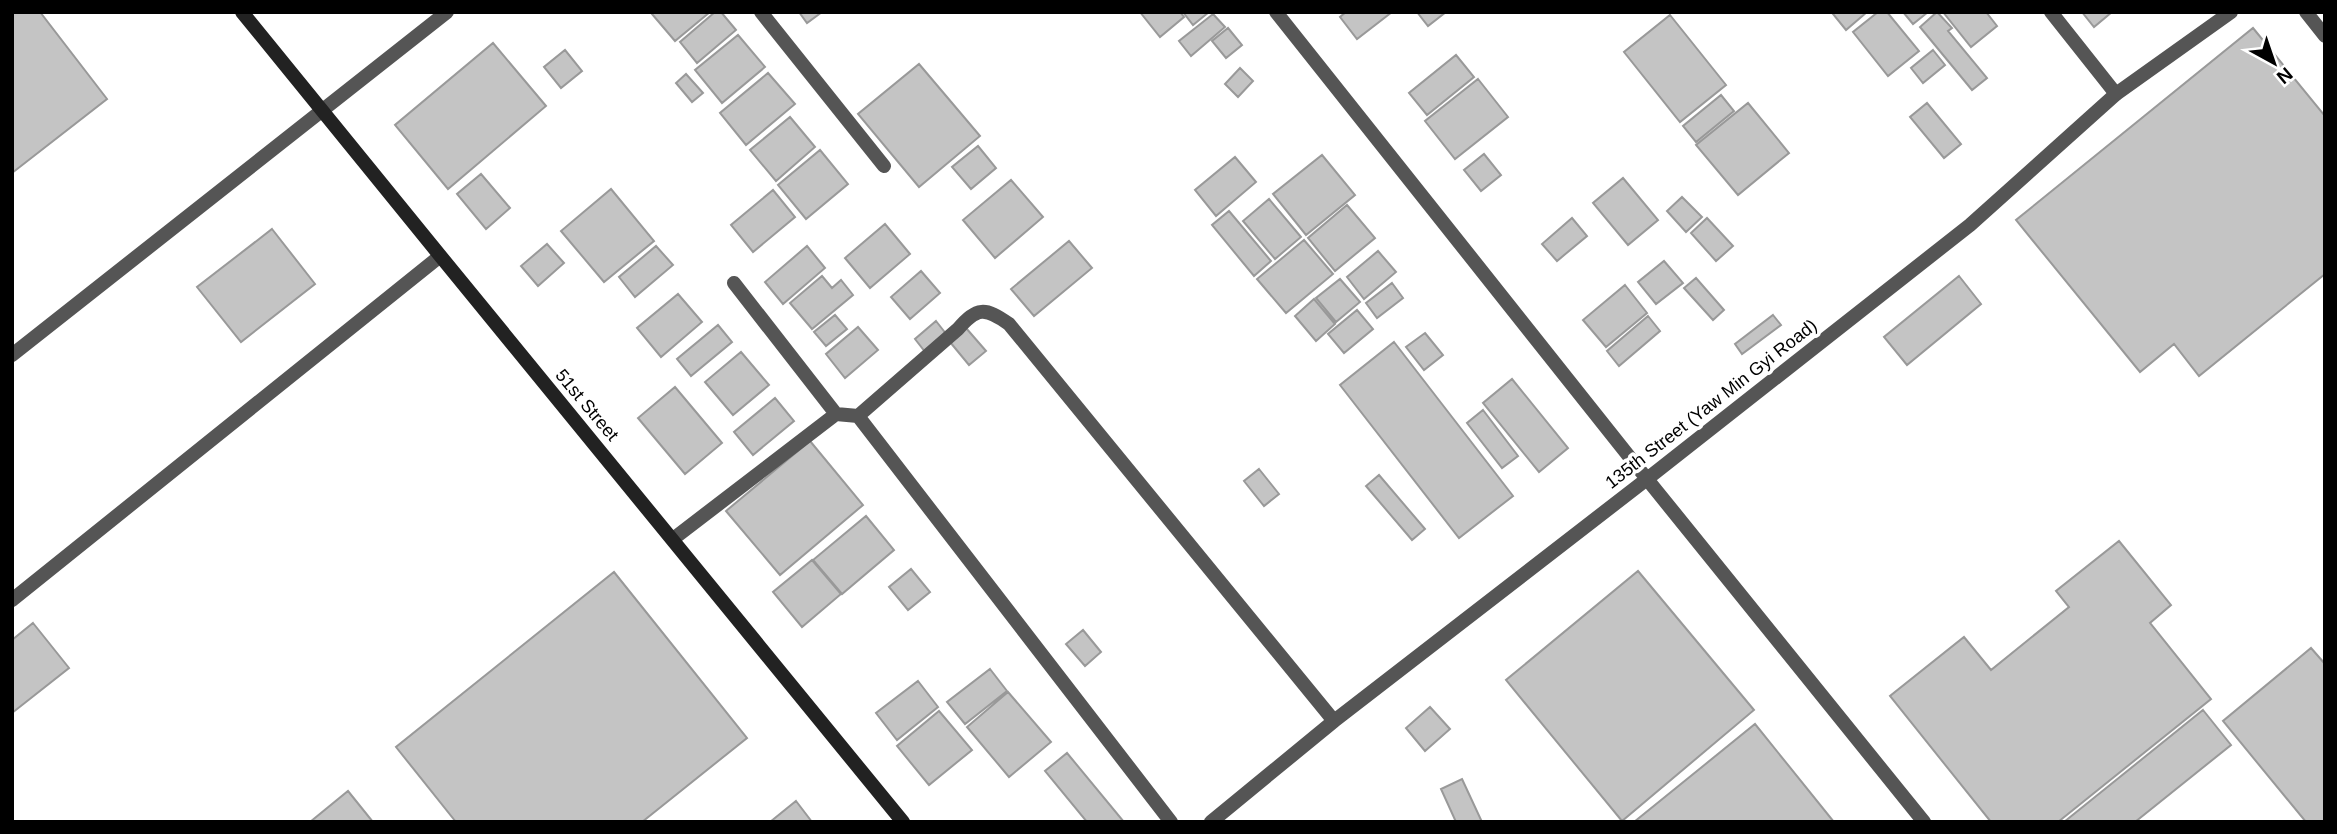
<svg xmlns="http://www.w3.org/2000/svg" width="2337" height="834" font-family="Arial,sans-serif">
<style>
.building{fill:#c4c4c4;stroke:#999;stroke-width:2}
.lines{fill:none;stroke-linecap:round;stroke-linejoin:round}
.lane{stroke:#555;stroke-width:14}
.street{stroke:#555;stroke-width:14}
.secondary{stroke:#222;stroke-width:14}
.labels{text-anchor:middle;stroke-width:7;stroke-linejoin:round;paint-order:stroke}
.street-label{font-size:18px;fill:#000;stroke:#fff}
</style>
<rect width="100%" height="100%" fill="#fff"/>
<path class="building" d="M12,12H40L107,99L12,173Z
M653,12H710L675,41L652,14Z
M715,12H721L736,30L697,63L680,42Z
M799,12H822L807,23Z
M1140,12H1180L1184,17L1160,37Z
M1183,12H1209L1193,25Z
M1346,12H1392L1357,39L1340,17Z
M1417,12H1446L1428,26Z
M1836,12H1867L1846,30L1833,14Z
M1878,12H1887L1919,51L1888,76L1853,32Z
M1903,12H1928L1913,24Z
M1937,12L1952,28L1948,31L1987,78L1972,90L1920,27Z
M1943,12H1986L1997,26L1971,47Z
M2082,12H2112L2094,27Z
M1213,14L1225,27L1191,56L1179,41Z
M1670,15L1726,85L1680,122L1624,52Z
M1228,28L1242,45L1226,58L1212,41Z
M2253,28L2325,116V274L2199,376L2174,344L2140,372L2016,220Z
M738,35L765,67L722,103L695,70Z
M493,43L546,106L448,189L395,125Z
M565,50L582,71L561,88L544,67Z
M1933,50L1945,65L1923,83L1911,68Z
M1456,55L1474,77L1427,115L1409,93Z
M919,64L980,136L919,187L858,114Z
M1240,68L1253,81L1238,97L1225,84Z
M768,73L795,104L746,145L720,113Z
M686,74L703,93L692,102L676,83Z
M1478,79L1508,117L1455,159L1425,121Z
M1721,95L1734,111L1696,142L1683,126Z
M1748,103L1789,153L1738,195L1696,145Z
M1927,103L1961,144L1944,158L1910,117Z
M790,117L815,147L776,181L750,150Z
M978,146L996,168L971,189L952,167Z
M820,150L848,184L806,219L778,185Z
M1484,154L1501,175L1481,191L1464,170Z
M1322,155L1355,195L1306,235L1273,194Z
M1235,157L1256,182L1216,216L1195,190Z
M481,174L510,208L486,229L457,194Z
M1623,178L1658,220L1628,245L1593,203Z
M1011,180L1043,217L995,258L963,220Z
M611,189L654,241L604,282L561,231Z
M773,190L795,217L753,252L731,225Z
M1682,197L1702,217L1686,232L1667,211Z
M1269,199L1301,237L1275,259L1243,221Z
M1347,205L1375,238L1335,271L1308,238Z
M1229,211L1271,261L1254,276L1212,225Z
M1572,218L1587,236L1557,261L1542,244Z
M1707,218L1733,246L1716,261L1691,233Z
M885,224L910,254L870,288L845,258Z
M272,229L315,284L241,342L197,287Z
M1304,240L1333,274L1286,313L1257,279Z
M1069,241L1092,268L1034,316L1011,289Z
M547,244L564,263L538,286L521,266Z
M656,246L673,265L635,297L619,277Z
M807,246L825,268L783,304L765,282Z
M1378,251L1396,272L1364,299L1347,277Z
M1664,261L1683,283L1656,304L1638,282Z
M921,271L940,293L910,319L891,297Z
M822,276L832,288L841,280L853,295L812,329L790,303Z
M1959,276L1981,304L1907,365L1884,337Z
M1696,278L1724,310L1713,320L1684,288Z
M1340,279L1360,302L1336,322L1316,298Z
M1392,283L1403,298L1377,318L1366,303Z
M1625,285L1647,313L1606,347L1583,320Z
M678,294L702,322L661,357L637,328Z
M1314,299L1335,324L1316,341L1295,316Z
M1357,310L1373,329L1344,353L1328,334Z
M835,315L847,329L826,346L814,332Z
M1773,315L1781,325L1742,354L1735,344Z
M1648,316L1660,331L1619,366L1607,351Z
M936,321L947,335L926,353L915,339Z
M718,325L732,342L691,376L677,359Z
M858,327L878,350L845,378L826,354Z
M966,328L986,351L969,365L950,342Z
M1425,333L1443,355L1424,370L1406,347Z
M1394,342L1513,496L1459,538L1340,385Z
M741,352L769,385L733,415L705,382Z
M1512,379L1568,448L1539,472L1483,403Z
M675,387L722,443L685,474L638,418Z
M775,398L794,421L753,455L734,432Z
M1483,410L1518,456L1502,468L1467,423Z
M810,441L863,505L780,575L726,511Z
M1259,469L1279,494L1264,506L1244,481Z
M1379,475L1425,529L1412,540L1366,486Z
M866,516L894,550L842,594L813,560Z
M2119,541L2171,605L2150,623L2211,699L2058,822H1991L1890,696L1964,637L1991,670L2069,607L2056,591Z
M812,560L841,594L802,627L773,592Z
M911,569L930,592L908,610L889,587Z
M1638,571L1754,710L1622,821L1506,680Z
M614,572L747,738L642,822H456L396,747Z
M33,623L69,668L12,713V640Z
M1083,630L1101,652L1085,666L1066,644Z
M2311,648L2325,664V822H2306L2223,721Z
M990,669L1007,691L965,724L947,702Z
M918,681L938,707L897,740L876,713Z
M1008,692L1051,742L1009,777L967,727Z
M1430,707L1450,729L1425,751L1406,728Z
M2203,710L2231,745L2135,822H2064Z
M939,711L972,750L929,785L897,746Z
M1755,724L1834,822H1634Z
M1067,753L1124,822H1087L1045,771Z
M1462,779L1482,822H1456L1441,789Z
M348,791L373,822H310Z
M796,801L812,822H770Z"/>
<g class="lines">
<path class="lane" d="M2051,12L2116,94"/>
<path class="street" d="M761,12L884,166
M1276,12L1647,479L1924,822
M2306,12L2325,36
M734,283L836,414
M12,355L447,12
M858,416L958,329C977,307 985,307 1009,324L1334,721
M673,539L836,414L858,416L1171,822
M12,600L439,257
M1211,822L1334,721L1647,479L1970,225L2116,94L2231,12"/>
<path class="secondary" d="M242,12C461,283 683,551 903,822"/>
</g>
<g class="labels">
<g class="street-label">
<text transform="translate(1711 404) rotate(-38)" y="6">135th Street (Yaw Min Gyi Road)</text>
<text transform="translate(587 405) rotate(50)" y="6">51st Street</text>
</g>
</g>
<rect width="2337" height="834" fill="none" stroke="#000000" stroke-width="28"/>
<g transform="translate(2274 63) rotate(140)" stroke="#ffffff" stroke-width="5" paint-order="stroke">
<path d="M0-5L12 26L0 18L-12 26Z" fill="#000000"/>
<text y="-10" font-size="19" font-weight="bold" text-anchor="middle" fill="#000000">N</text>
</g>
</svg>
